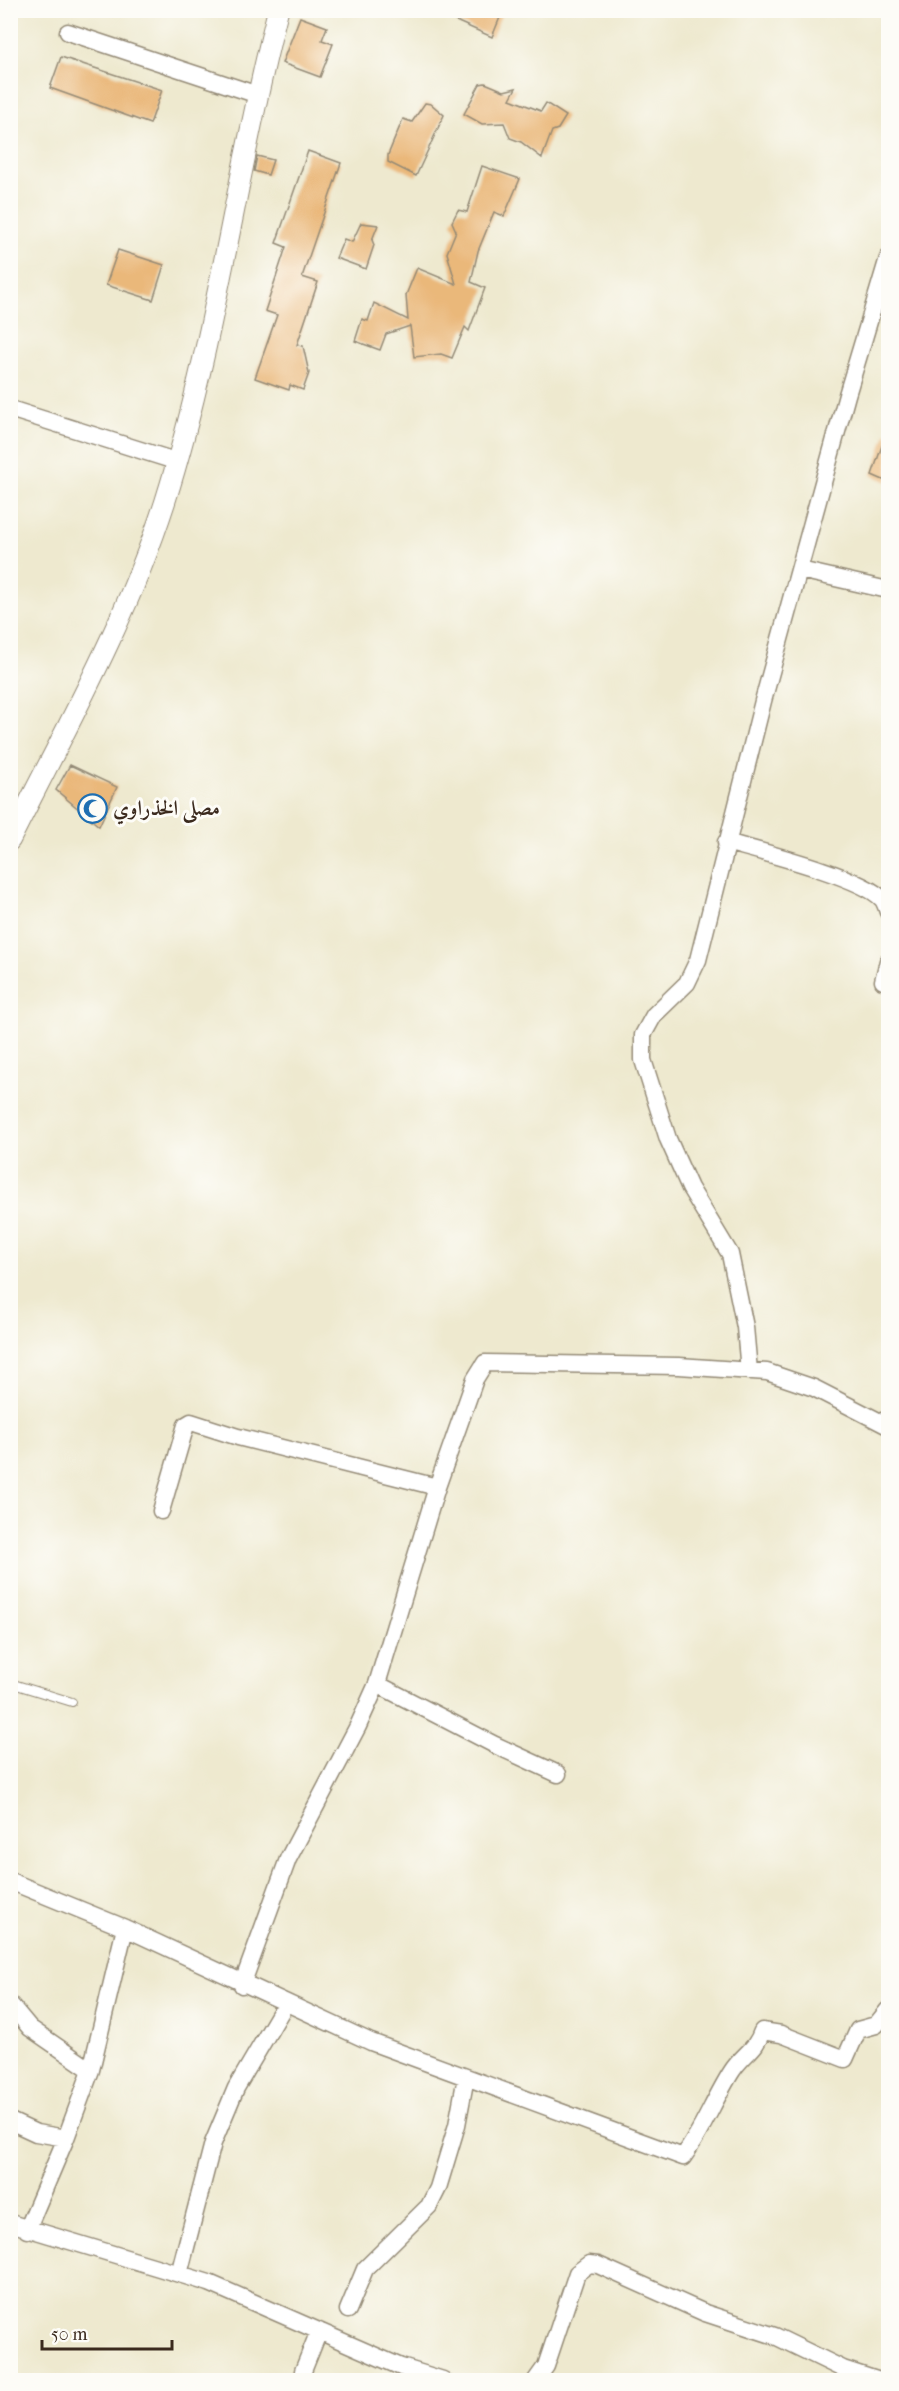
<svg xmlns="http://www.w3.org/2000/svg" width="899" height="2391" font-family="'IM FELL French Canon',Amiri,serif">
<style>
.building{fill:#eab87a}
.lines{fill:none;stroke-linecap:round;stroke-linejoin:round}
.service-casing{stroke:#948a76;stroke-width:10}
.minor-casing{stroke:#948a76;stroke-width:19}
.tertiary-casing{stroke:#948a76;stroke-width:22}
.service{stroke:#fff;stroke-width:8}
.minor{stroke:#fff;stroke-width:16}
.tertiary{stroke:#fff;stroke-width:20}
.labels{text-anchor:middle;stroke-width:6;stroke-linejoin:round;paint-order:stroke}
.poi-label{font-size:21px;font-weight:bold;fill:#3b2a1e;stroke:#fdfcf7;text-anchor:start}
</style>
<rect width="100%" height="100%" fill="#fdfcf7"/>
<filter id="ink" filterUnits="userSpaceOnUse"><feTurbulence type="fractalNoise" baseFrequency=".0167" numOctaves="2"/><feDisplacementMap in="SourceGraphic" scale="12" xChannelSelector="R" yChannelSelector="G"/><feConvolveMatrix kernelMatrix="1 2 1 2 8 2 1 2 1" color-interpolation-filters="sRGB"/></filter>
<filter id="wash" filterUnits="userSpaceOnUse"><feTurbulence type="fractalNoise" baseFrequency=".008" numOctaves="4" result="noise"/><feDisplacementMap in="SourceGraphic" scale="24" xChannelSelector="R" yChannelSelector="G"/><feGaussianBlur stdDeviation="1.35" result="paint"/><feColorMatrix in="noise" values="0 0 0 0 0 0 0 0 0 0 0 0 0 0 0 0 0 1.4 0 .05"/><feComposite in="paint" operator="in"/></filter>
<g filter="url(#wash)">
<rect width="100%" height="100%" fill="#eee9cf"/>
<g id="blocks">
<path class="building" d="M431,10H503L492,37Z
M300,17L327,27L322,40L333,44L320,77L282,63Z
M61,57L162,90L150,124L50,88Z
M485,83L504,91L516,88L510,99L541,111L546,103L566,116L558,129L552,131L542,158L521,142L510,138L504,123L482,124L464,114L480,84Z
M425,103L431,104L444,115L416,176L388,162V155L403,119L412,122Z
M308,151L341,163L302,277L318,282L297,345L303,346L309,373L303,390L290,385L289,390L255,378L277,315L265,311L286,247L276,243Z
M257,156L273,160L268,175L254,171Z
M482,166L520,179L504,216L494,212L478,251L471,282L485,288L469,331L465,327L452,358L441,354L414,357L410,326L386,334L380,350L355,341L362,319L368,321L374,303L408,320L406,295L417,268L456,284L447,253L456,231L452,222L458,210L467,212Z
M361,223L378,225L372,240L374,245L366,269L336,258L344,239L352,242Z
M118,250L164,265L153,300L106,285Z
M886,434H888V482L872,475Z
M70,765L117,787L99,826L56,790Z"/>
</g>
</g>
<g filter="url(#ink)">
<use href="#blocks" fill-opacity="0" stroke="#948a76" stroke-width="1.5"/>
<g class="lines">
<defs>
<path id="service" d="M10,1683L72,1702"/>
<path id="minor" d="M68,32L258,95
M10,409L175,461
M800,570L888,590
M726,842C758,851 864,877 883,900C885,903 887,909 888,912
M883,981L888,961
M749,1371L745,1327L730,1254L690,1188L668,1139L643,1060V1035L654,1015L687,983L698,960L763,701L847,395L888,258
M161,1511L186,1425L191,1422L238,1437L437,1487
M377,1684L495,1745L558,1774
M10,1881L125,1928L371,2042L683,2157C703,2130 714,2099 732,2071C743,2054 756,2050 762,2031L781,2034L845,2059L858,2030L876,2025L888,2010
M242,1985L288,1859L358,1726L377,1684L437,1487L475,1379L485,1363L679,1366L767,1372L814,1388L888,1426
M10,2004L30,2028L91,2070
M10,2121L36,2133L66,2138L91,2070L125,1928
M10,2223L209,2283L401,2367L443,2380
M27,2230L66,2138
M179,2274L213,2143L236,2088L286,2003
M348,2310L365,2269L429,2206L438,2188L457,2125L466,2077
M304,2380L303,2371L319,2331
M536,2380L546,2366L577,2273L589,2264L598,2265L705,2313L775,2336L843,2369L877,2380"/>
<path id="tertiary" d="M10,840C65,730 127,620 165,502C216,341 236,173 278,10"/>
</defs>
<use href="#service" class="service-casing"/>
<use href="#minor" class="minor-casing"/>
<use href="#tertiary" class="tertiary-casing"/>
<use href="#service" class="service"/>
<use href="#minor" class="minor"/>
<use href="#tertiary" class="tertiary"/>
</g>
</g>
<defs>
<symbol id="mosque-ring" viewBox="-11 -11 22 22"><circle r="9.5" fill="#fdfcf7" stroke="#1f6fb2" stroke-width="1.5"/><path d="M3.5-4.9A6 6 0 1 0 3.5 4.9A5 5 0 1 1 3.5-4.9Z" fill="#1f6fb2"/></symbol>
</defs>
<g fill-rule="evenodd">
<use href="#mosque-ring" x="76" y="792" width="33" height="33"/>
</g>
<g class="labels">
<g class="poi-label">
<text x="113" y="815">مصلى الخذراوي</text>
</g>
</g>
<rect width="899" height="2391" fill="none" stroke="#fdfcf7" stroke-width="36"/>
<path d="M42 2340v9h130v-9" fill="none" stroke="#3b2a1e" stroke-width="3"/>
<text x="51" y="2340" font-size="18" fill="#3b2a1e" stroke="#fdfcf7" stroke-width="4.5" paint-order="stroke">50 m</text>
</svg>
